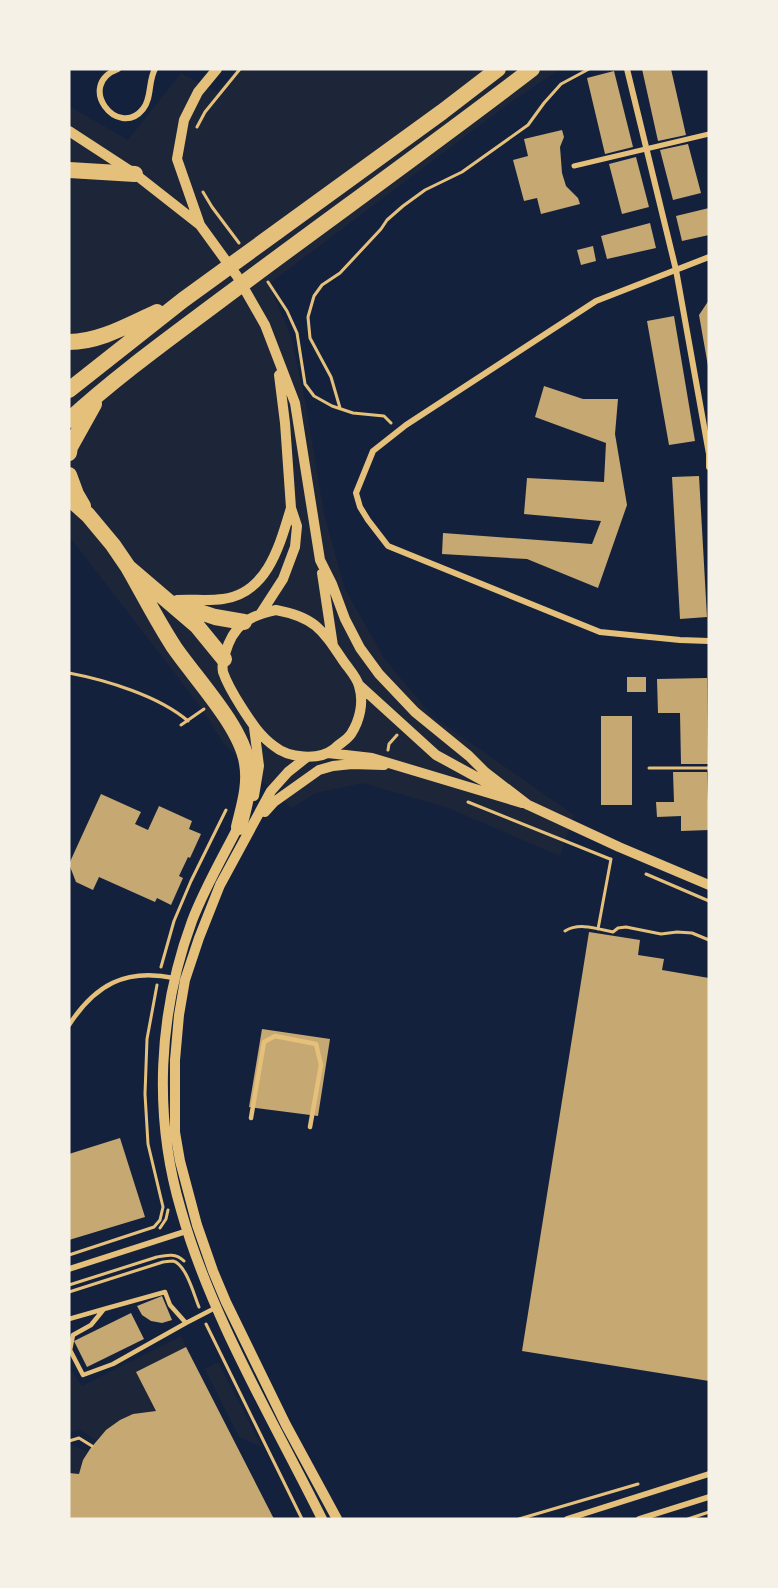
<svg xmlns="http://www.w3.org/2000/svg" width="778" height="1588" font-family="'PT Sans',sans-serif">
<style>
.green{fill:#1d2539}
.building{fill:#c6a872}
.lines{fill:none;stroke-linecap:round;stroke-linejoin:round}
.path{stroke:#e5c07b;stroke-width:3}
.service{stroke:#e5c07b;stroke-width:4.5}
.pedestrian{stroke:#e5c07b;stroke-width:5}
.minor{stroke:#e5c07b;stroke-width:6}
.tertiary{stroke:#e5c07b;stroke-width:10}
.trunk{stroke:#e5c07b;stroke-width:16}
</style>
<rect width="100%" height="100%" fill="#14213d"/>
<path class="green" d="M237,69H560L511,102L269,284L291,336L305,400L324,514L345,589L384,658L432,716L574,815L560,856L448,808L363,783L316,793L291,808L224,744L200,706L69,536V106L128,140L181,73L217,92Z
M181,1336L186,1347L136,1372L156,1411C131,1414 113,1423 96,1440L79,1429L69,1433V1367L82,1386Z
M218,1362L262,1447L239,1437L205,1369Z
M73,1445L88,1452L83,1460L79,1474L69,1473V1446Z"/>
<path class="building" d="M642,69H671L686,135L658,141Z
M614,71L633,147L605,154L587,78Z
M562,130L564,137L560,147L562,173L566,186L578,198L580,204L541,214L537,198L524,201L513,160L528,156L524,139Z
M688,144L701,193L673,200L660,150Z
M636,157L649,207L622,214L609,164Z
M709,208V235L682,241L676,216Z
M650,223L656,248L607,259L601,236Z
M593,246L596,261L581,265L577,250Z
M709,300V366H708L699,315Z
M674,316L695,441L669,445L647,321Z
M544,386L583,399H618L615,434L627,505L598,588L527,559L442,554L443,533L592,544L601,521L524,514L527,478L604,482L606,443L535,417Z
M699,476L707,617L680,619L672,477Z
M627,677H646V692H627Z
M707,678L708,764H681L680,713H658L657,679Z
M601,716H632V805H601Z
M673,772H707L709,830L681,831V816L657,817L656,802H674Z
M101,794L141,812L135,824L148,830L159,806L192,821L189,829L201,834L190,858L188,857L179,876L183,878L171,905L157,898L155,902L99,877L93,890L76,882L69,864Z
M589,932L640,940L638,955L664,959L662,970L709,978V1381L522,1351Z
M262,1029L330,1039L318,1116L249,1107Z
M120,1138L145,1217L69,1240V1154Z
M162,1296L172,1320L162,1323L151,1321L142,1315L137,1306Z
M131,1313L144,1339L87,1367L74,1341Z
M186,1347L274,1519H69V1473L79,1474L83,1460L90,1449L106,1430L120,1420L133,1414L156,1411L136,1372Z"/>
<g class="lines">
<path class="path" d="M197,127L205,112L240,69
M203,192L212,207L239,243
M268,282L287,311L297,333L305,384L314,396L332,406L353,413L384,416L391,423
M340,408L331,377L310,338L308,317L314,296L322,285L340,273L381,229L387,220L403,206L425,190L462,172L528,125L544,103L561,84L589,69
M69,673C106,680 159,696 188,721
M181,725L204,709
M388,750L389,744L397,735
M649,768H709
M468,802L610,859
M646,874L709,901
M598,929L611,859
M565,931C579,922 598,929 613,932L618,928L626,927L661,934L677,932L692,933L709,940
M161,967L174,921L191,881L226,810
M160,1228L166,1219L168,1210
M69,1255L154,1227L160,1220L163,1207L148,1144L145,1094L147,1039L157,985
M69,1285L157,1257C167,1255 176,1253 184,1261
M69,1292L163,1262C163,1262 172,1261 173,1261C186,1264 194,1295 199,1307
M206,1324L302,1519
M69,1441L79,1438L92,1446
M519,1519L638,1484
M688,1519L709,1512"/>
<path class="service" d="M69,1025C95,985 125,968 174,978
M251,1118L264,1042L275,1036L316,1044L321,1065L310,1127
M69,1319L104,1309
M186,1323L113,1364L83,1375L70,1350L73,1335L91,1325L104,1309L165,1292L170,1305L186,1323L215,1308"/>
<path class="pedestrian" d="M574,166L709,134"/>
<path class="minor" d="M118,69C75,85 118,140 143,109C152,98 148,81 155,69
M627,69L676,270L709,454V467
M709,257L596,301L406,425L373,451L356,493L360,507L368,520L388,546L600,632L680,640L709,641
M69,1269L187,1231
M567,1519L709,1474
M639,1519L709,1497"/>
<path class="tertiary" d="M69,131L135,174L200,225L237,276L265,325L295,403L320,560L332,584L345,619L360,648L379,674L415,712L469,756L485,772L528,805
M200,225L177,159L184,120L198,92L217,69
M322,573L333,646
M177,600C192,599 208,601 223,599C268,593 280,544 291,508
M276,610C314,617 322,629 342,659C347,667 357,677 359,686C364,702 360,720 351,734C347,740 339,744 334,749C319,761 288,758 274,746C260,736 251,722 242,708C235,697 227,684 223,672C222,666 223,659 225,654C233,625 248,616 276,610Z
M261,613L283,579L295,547L297,526L291,508L285,423L279,375
M359,685L436,755L502,791
M254,727L259,766L254,796
M328,753L372,758L522,803
M307,757L288,772L271,791L220,885L199,938L185,980L179,1015L175,1060V1132L180,1161L197,1225L213,1271L226,1302L286,1425L337,1519
M524,803L619,847L709,885
M265,812L274,802L319,770L333,766L352,764L384,765
M240,823C224,855 205,887 192,921C158,1013 153,1116 181,1210C211,1317 273,1420 322,1519"/>
<path class="trunk" d="M69,170L135,174
M69,342C100,342 130,324 157,312
M69,390L183,300L442,112L498,69
M69,420C117,376 170,338 222,299C325,222 430,147 532,69
M69,453L70,447L94,404
M69,475L76,494L83,506
M69,498L88,515L113,545L128,567L197,626L224,659
M128,567C143,593 157,621 174,647C196,679 241,726 247,763C251,785 244,806 239,827
M176,604L215,617L244,622"/>
</g>
<rect width="778" height="1588" fill="none" stroke="#f6f1e7" stroke-width="141"/>
</svg>
